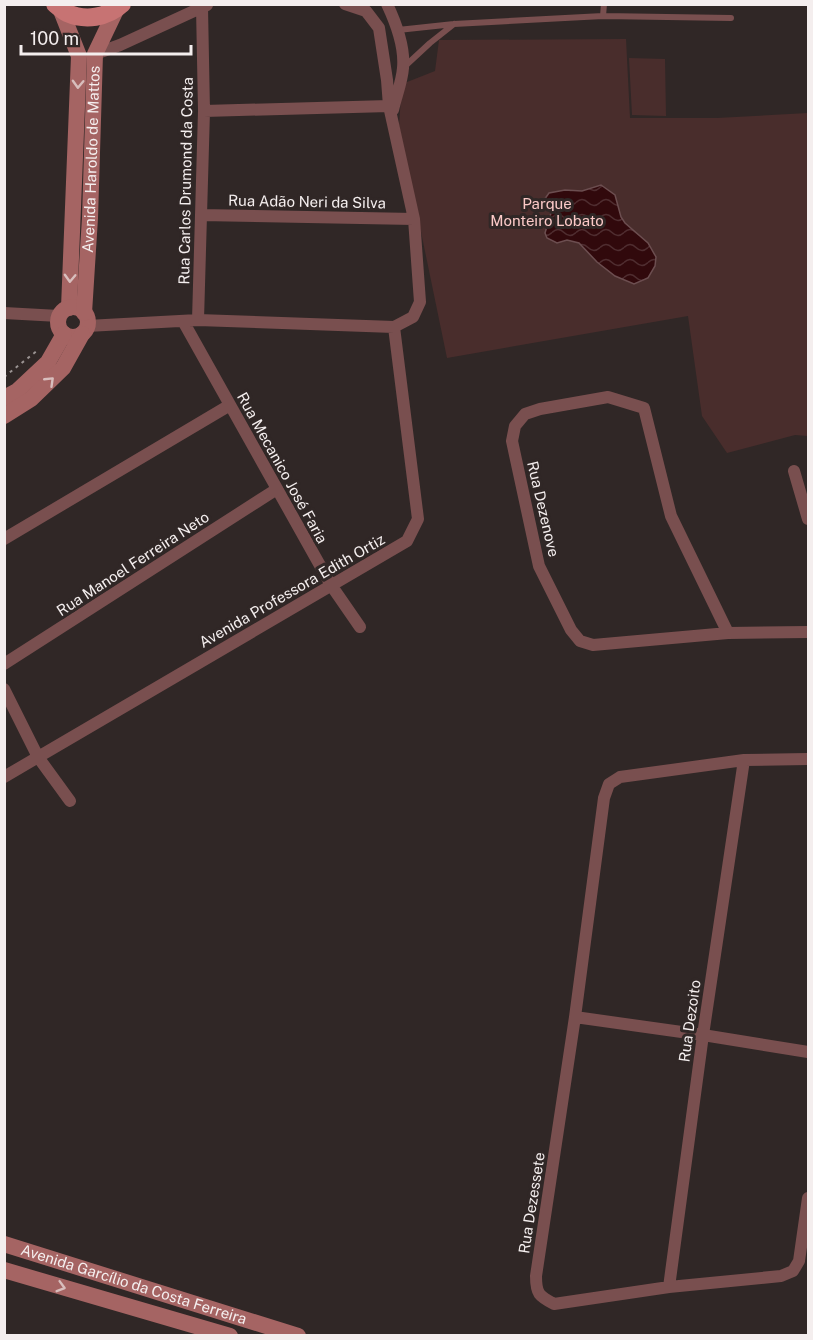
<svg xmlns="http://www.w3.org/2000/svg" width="813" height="1340" font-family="'Public Sans',sans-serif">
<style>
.park{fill:#492d2c}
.water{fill:url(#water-waves);stroke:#6c4e50;stroke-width:1.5}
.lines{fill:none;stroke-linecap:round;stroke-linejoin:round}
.path{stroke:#9a9392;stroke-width:2;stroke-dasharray:3 4.5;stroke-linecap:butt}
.lane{stroke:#794f4f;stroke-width:6}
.street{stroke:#794f4f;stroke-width:12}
.secondary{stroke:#a56463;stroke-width:16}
.primary{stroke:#c77373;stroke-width:18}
.oneway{stroke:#d8bebd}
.labels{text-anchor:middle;stroke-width:6;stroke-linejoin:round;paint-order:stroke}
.street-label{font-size:15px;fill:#f4eeee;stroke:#302726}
.park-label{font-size:15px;fill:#fbc9c7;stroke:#302726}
</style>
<defs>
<pattern id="water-waves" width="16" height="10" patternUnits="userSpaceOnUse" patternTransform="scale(1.5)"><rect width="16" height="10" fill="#31090c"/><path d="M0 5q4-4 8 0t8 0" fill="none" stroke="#4f2d30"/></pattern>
</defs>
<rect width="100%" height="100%" fill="#302726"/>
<path class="park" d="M626,39L630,118H717L808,113V436L795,435L727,453L702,416L688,316L447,358L399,125L402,84L435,71L439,40Z
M629,58L665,59L666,116L632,115Z"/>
<path class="water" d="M601,185L615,195L621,217L625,223L648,243L656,257L655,266L648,278L634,284L615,276L597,262L579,243L567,240L557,243L547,238L545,233L551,213L544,200L549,193L565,190L582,191Z"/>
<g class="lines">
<path class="path" d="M4,377L38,350"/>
<path class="lane" d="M603,16L604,4
M398,30L454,24L603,16L731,18
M403,68L430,43L454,24"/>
<path class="street" d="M345,4L366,11L379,28L387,80L389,106L414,219L420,302L413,317L394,327
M387,4C396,23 405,47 403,68C402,82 396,96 393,110
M95,54L120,45L207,5
M204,111L389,106
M201,215L414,219
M4,313L59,316
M198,320L204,111L202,7
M183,321L331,585L360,627
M87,326L198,320L394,327
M794,471L808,519
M4,539L230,405
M728,633L671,516L644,408L608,397L540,409L525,414L515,426L512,441L539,566L571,630L580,641L593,645L728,633L808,632
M4,664L277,489
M4,689L38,757L70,801
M808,759L744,760L620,777L609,784L604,798L575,1017L536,1276C536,1294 539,1296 554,1304L669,1287L781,1276L793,1271L799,1261L808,1198
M4,777L407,541L418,519L394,327
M575,1017L703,1035L808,1052
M669,1287L703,1035L744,760"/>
<g class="secondary">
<path d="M60,8L79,56L69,308"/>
<circle cx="73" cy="322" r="15"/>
<path id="s1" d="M84,313L90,218L95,54L116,10"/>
<path d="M4,398L17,391L48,362L64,334"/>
<path d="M4,416L31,399L63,368L82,334"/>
<path id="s2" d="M4,1244L298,1336"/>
<path d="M4,1270L230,1336"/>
</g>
<path class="primary" d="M55,4C59,7 63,11 67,13C85,21 107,18 122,4"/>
</g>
<defs><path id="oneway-chevron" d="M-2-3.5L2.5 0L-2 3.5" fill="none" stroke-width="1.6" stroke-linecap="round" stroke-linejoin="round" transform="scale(1.5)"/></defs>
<g class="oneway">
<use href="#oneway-chevron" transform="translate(78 84) rotate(92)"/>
<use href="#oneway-chevron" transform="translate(70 278) rotate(92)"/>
<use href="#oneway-chevron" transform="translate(50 381) rotate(-44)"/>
<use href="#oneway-chevron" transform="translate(61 1287) rotate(16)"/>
</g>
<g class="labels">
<g class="street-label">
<text dy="5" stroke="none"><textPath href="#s1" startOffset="154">Avenida Haroldo de Mattos</textPath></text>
<text transform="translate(186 181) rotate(-89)" y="5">Rua Carlos Drumond da Costa</text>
<text transform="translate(307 202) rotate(1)" y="5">Rua Adão Neri da Silva</text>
<text transform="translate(282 468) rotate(61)" y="5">Rua Mecanico José Faria</text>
<text transform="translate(543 509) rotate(77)" y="5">Rua Dezenove</text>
<text transform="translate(133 564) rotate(-33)" y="5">Rua Manoel Ferreira Neto</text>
<text transform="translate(292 591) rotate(-30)" y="5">Avenida Professora Edith Ortiz</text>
<text transform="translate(690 1021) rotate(-82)" y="5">Rua Dezoito</text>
<text transform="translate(532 1203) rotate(-81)" y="5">Rua Dezessete</text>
<text dy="5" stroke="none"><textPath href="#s2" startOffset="136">Avenida Garcílio da Costa Ferreira</textPath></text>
</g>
<g class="park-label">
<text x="547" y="209">Parque<tspan x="547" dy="17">Monteiro Lobato</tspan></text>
</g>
</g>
<rect width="813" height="1340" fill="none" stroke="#f4eeee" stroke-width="12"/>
<path d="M21 45v9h170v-9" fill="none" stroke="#f4eeee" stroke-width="3"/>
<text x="30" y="45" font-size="18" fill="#f4eeee" stroke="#302726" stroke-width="4.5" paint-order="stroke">100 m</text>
</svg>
